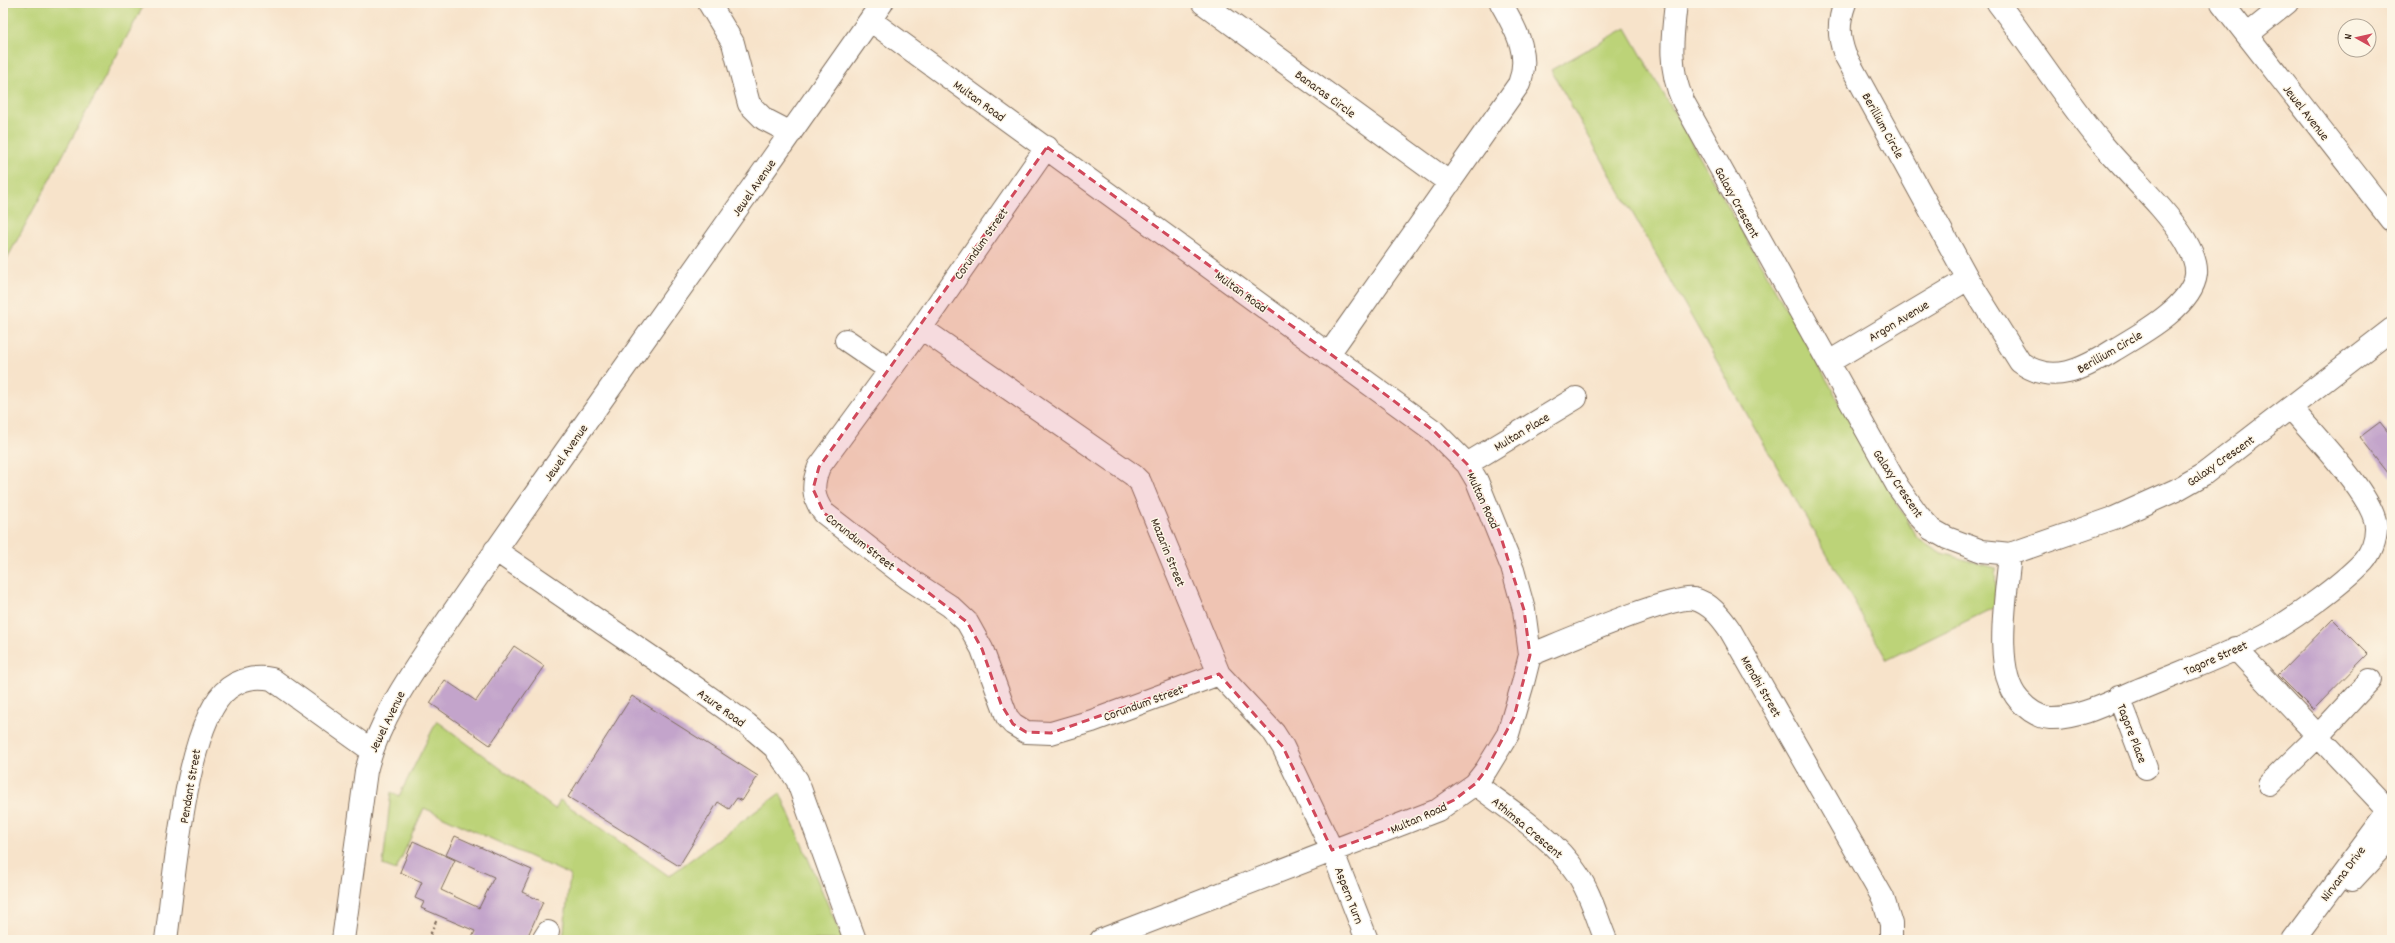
<svg xmlns="http://www.w3.org/2000/svg" width="2395" height="943" font-family="Dekko,sans-serif">
<style>
.green{fill:#bcd378;stroke:#7c7e4b}
.building{fill:#c3a4cb}
.lines{fill:none;stroke-linecap:round;stroke-linejoin:round}
.minor-casing{stroke:#7d6b5a;stroke-width:24}
.major-casing{stroke:#7d6b5a;stroke-width:24}
.path{stroke:#7d6b5a;stroke-width:2.5;stroke-dasharray:3 3;stroke-linecap:butt}
.minor{stroke:#fff;stroke-width:22}
.major{stroke:#fff;stroke-width:22}
.marked{fill:#d1495b;fill-opacity:0.2;stroke:#d1495b;stroke-width:3;stroke-dasharray:8 5;stroke-linejoin:round}
.labels{text-anchor:middle;stroke-width:3;stroke-linejoin:round;paint-order:stroke}
.street-label{font-size:13px;fill:#3b2a1e;stroke:#fcf5e5}
</style>
<rect width="100%" height="100%" fill="#fcf5e5"/>
<filter id="ink" filterUnits="userSpaceOnUse"><feTurbulence type="fractalNoise" baseFrequency=".025" numOctaves="2"/><feDisplacementMap in="SourceGraphic" scale="8" xChannelSelector="R" yChannelSelector="G"/><feConvolveMatrix kernelMatrix="1 2 1 2 8 2 1 2 1" color-interpolation-filters="sRGB"/></filter>
<filter id="wash" filterUnits="userSpaceOnUse"><feTurbulence type="fractalNoise" baseFrequency=".012" numOctaves="4" result="noise"/><feDisplacementMap in="SourceGraphic" scale="16" xChannelSelector="R" yChannelSelector="G"/><feGaussianBlur stdDeviation="0.9" result="paint"/><feColorMatrix in="noise" values="0 0 0 0 0 0 0 0 0 0 0 0 0 0 0 0 0 1.4 0 .05"/><feComposite in="paint" operator="in"/></filter>
<g filter="url(#wash)">
<rect width="100%" height="100%" fill="#f7e3ca"/>
<path class="green" d="M3,3H145L3,266Z
M1626,28L1917,538L1938,552L1995,568L1997,606L1887,660L1551,70Z
M437,721L555,809L560,800L669,876L780,793L843,940H563L570,875L424,808L396,870L383,865L391,792L399,796Z"/>
<g id="blocks">
<path class="building" d="M2380,422L2392,437V478L2360,437Z
M2333,619L2368,654L2313,710L2278,675Z
M514,646L544,666L490,745L430,703L445,680L476,701Z
M632,696L758,776L742,801L737,798L729,809L718,802L679,866L568,797Z
M455,836L532,870L522,892L543,902L526,940H471L475,931L421,908L424,902L415,898L422,882L400,872L413,841L455,860L441,890L479,908L494,877L446,855Z"/>
</g>
</g>
<g filter="url(#ink)">
<use href="#blocks" fill-opacity="0" stroke="#7d6b5a" stroke-width="1"/>
<g class="lines">
<defs>
<path id="minor" d="M709,3L733,43L749,104L764,119L791,133
M1203,3L1450,183
M1676,3C1672,38 1668,68 1683,101L1898,487L1919,516L1931,529L1947,538L1982,551L2010,554L2114,518L2176,490L2204,474L2392,329
M1845,3C1838,22 1838,36 1845,55L1968,279L2020,362C2052,386 2084,369 2114,350C2139,335 2192,307 2196,274C2197,263 2191,250 2185,240C2163,205 2131,178 2104,146C2066,101 2034,50 1998,3
M2222,3L2392,221
M870,20L1434,431L1467,464L1477,481L1513,570L1524,610L1530,655L1523,683L1508,734L1486,770L1475,784L1438,810L1101,940
M2247,35L2287,3
M1047,147L921,328L819,467C812,484 812,498 824,513L909,579L950,606L967,622L982,649L1007,717L1013,724L1026,732L1051,733L1092,721L1219,674
M921,328L1133,475L1140,482L1219,674L1274,733L1283,747L1332,850L1367,940
M846,340L890,370
M1328,355L1519,84C1531,54 1516,30 1501,3
M1829,362L1968,279
M1467,464L1576,398
M495,550L685,680L747,724L774,747L797,780L855,940
M2010,554C2007,591 1992,671 2019,700C2027,709 2037,717 2050,718C2081,719 2115,699 2143,688C2183,671 2228,655 2267,634C2296,617 2340,586 2363,562C2371,553 2376,540 2376,528C2377,499 2311,432 2291,408
M2235,648L2389,811
M1530,655C1558,644 1671,595 1694,599C1710,603 1721,617 1730,630L1883,898L1891,924V940
M2119,697L2146,768
M1475,784C1511,811 1553,837 1578,875C1591,894 1597,919 1606,940
M2269,784L2318,736L2370,680
M166,940C174,884 185,720 229,688C243,678 256,676 272,679L371,750
M343,940L366,771C380,716 413,671 445,624C477,577 510,530 543,483C657,324 769,163 882,3
M543,940L548,932"/>
<path id="major" d="M2352,880L2392,837
M2293,940L2392,807"/>
</defs>
<use href="#minor" class="minor-casing"/>
<use href="#major" class="major-casing"/>
<path class="path" d="M428,940L436,921"/>
<use href="#minor" class="minor"/>
<use href="#major" class="major"/>
</g>
</g>
<path class="marked" d="M1047,147L1366,380L1434,431L1467,464L1499,531L1524,610L1530,655L1514,717L1486,770L1475,784L1454,800L1402,825L1332,850L1283,747L1219,674L1051,733L1026,732L1013,724L1001,704L982,649L967,622L824,513L813,489L819,467Z"/>
<g class="labels">
<g class="street-label">
<text transform="translate(1326 93) rotate(36)" y="5">Banaras Circle</text>
<text transform="translate(980 100) rotate(36)" y="5">Multan Road</text>
<text transform="translate(2307 112) rotate(52)" y="5">Jewel Avenue</text>
<text transform="translate(1884 125) rotate(61)" y="5">Berillium Circle</text>
<text transform="translate(753 187) rotate(-55)" y="5">Jewel Avenue</text>
<text transform="translate(1738 202) rotate(61)" y="5">Galaxy Crescent</text>
<text transform="translate(980 243) rotate(-55)" y="5">Corundum Street</text>
<text transform="translate(1242 291) rotate(36)" y="5">Multan Road</text>
<text transform="translate(1898 320) rotate(-31)" y="5">Argon Avenue</text>
<text transform="translate(2109 351) rotate(-30)" y="5">Berillium Circle</text>
<text transform="translate(1521 431) rotate(-31)" y="5">Multan Place</text>
<text transform="translate(565 452) rotate(-55)" y="5">Jewel Avenue</text>
<text transform="translate(2220 460) rotate(-35)" y="5">Galaxy Crescent</text>
<text transform="translate(1899 483) rotate(56)" y="5">Galaxy Crescent</text>
<text transform="translate(1484 500) rotate(65)" y="5">Multan Road</text>
<text transform="translate(861 541) rotate(38)" y="5">Corundum Street</text>
<text transform="translate(1169 552) rotate(68)" y="5">Mazarin Street</text>
<text transform="translate(2215 657) rotate(-24)" y="5">Tagore Street</text>
<text transform="translate(1762 686) rotate(60)" y="5">Mendhi Street</text>
<text transform="translate(1143 702) rotate(-20)" y="5">Corundum Street</text>
<text transform="translate(722 707) rotate(36)" y="5">Azure Road</text>
<text transform="translate(386 721) rotate(-64)" y="5">Jewel Avenue</text>
<text transform="translate(2133 733) rotate(69)" y="5">Tagore Place</text>
<text transform="translate(189 786) rotate(-80)" y="5">Pendant Street</text>
<text transform="translate(1418 817) rotate(-24)" y="5">Multan Road</text>
<text transform="translate(1528 827) rotate(40)" y="5">Athimsa Crescent</text>
<text transform="translate(2342 873) rotate(-53)" y="5">Nirvana Drive</text>
<text transform="translate(1350 895) rotate(69)" y="5">Aspern Turn</text>
</g>
</g>
<rect width="2395" height="943" fill="none" stroke="#fcf5e5" stroke-width="16"/>
<g transform="translate(2357 38) rotate(278)"><circle r="19" fill="#fcf5e5" stroke="#afa495"/>
<path d="M0-3L7 15L0 10L-7 15Z" fill="#d1495b"/>
<text y="-6" font-size="11" font-weight="bold" text-anchor="middle" fill="#3b2a1e">N</text>
</g>
</svg>
